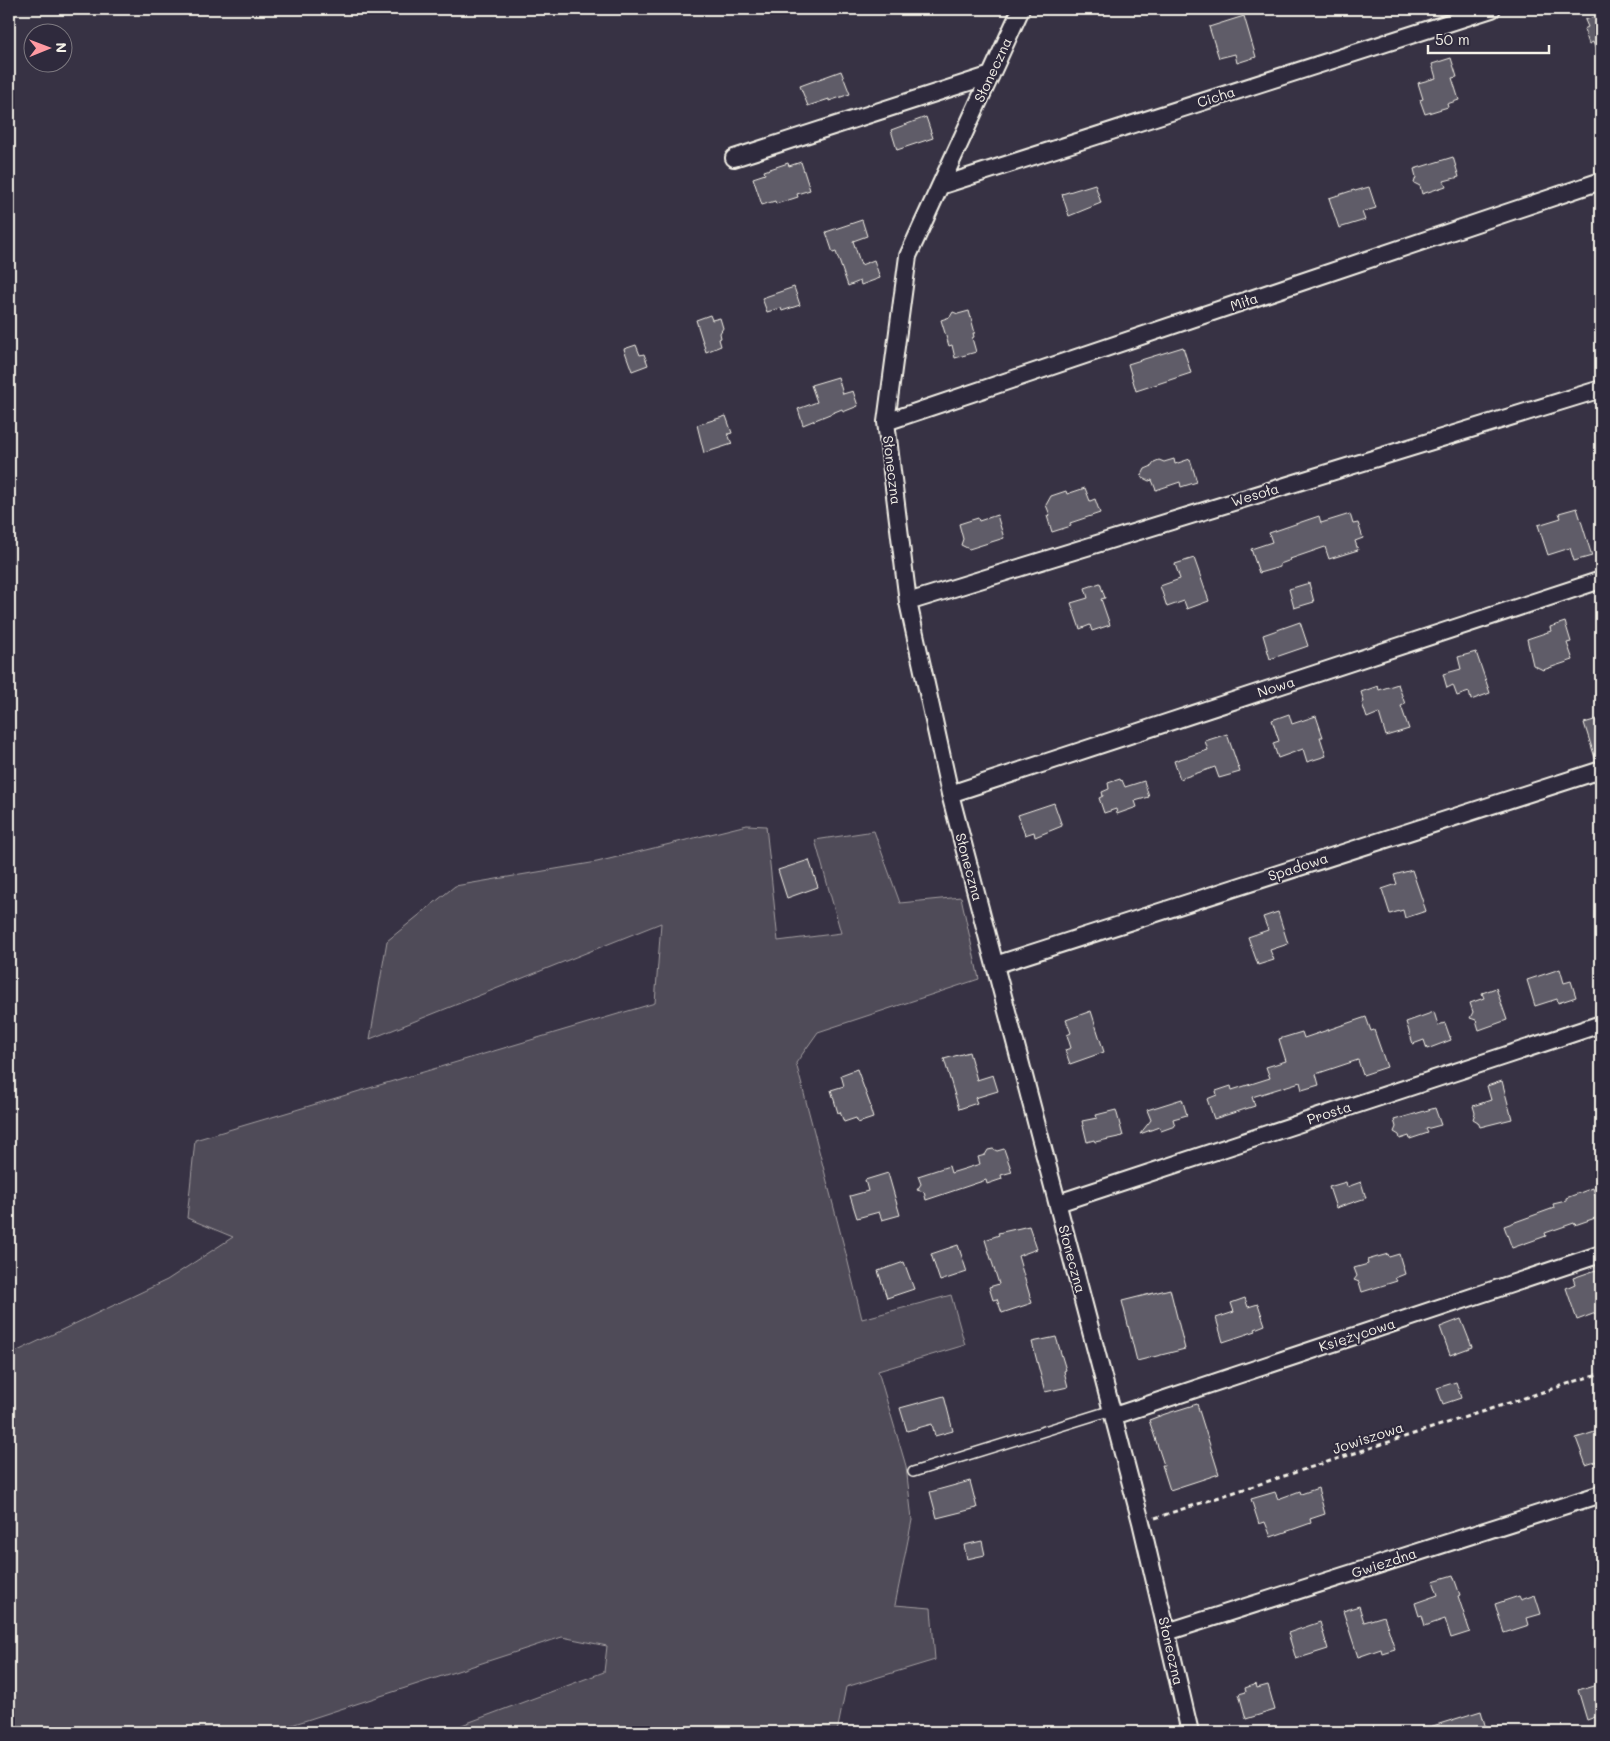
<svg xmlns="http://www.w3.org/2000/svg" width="1610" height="1741" font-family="Mali,sans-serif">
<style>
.green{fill:#504b59;stroke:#a29ea0}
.building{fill:#5f5c67;stroke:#f4f1e8}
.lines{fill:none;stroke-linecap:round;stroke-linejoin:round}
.lane-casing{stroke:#f4f1e8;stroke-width:12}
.street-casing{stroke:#f4f1e8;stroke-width:20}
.path{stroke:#f4f1e8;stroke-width:3;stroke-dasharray:5 4;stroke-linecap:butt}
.lane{stroke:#2f2a3d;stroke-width:9}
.street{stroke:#2f2a3d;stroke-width:16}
.labels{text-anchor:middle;stroke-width:4;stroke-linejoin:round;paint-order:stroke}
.street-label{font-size:14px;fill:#f4f1e8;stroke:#2f2a3d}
</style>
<rect width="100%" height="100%" fill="#373244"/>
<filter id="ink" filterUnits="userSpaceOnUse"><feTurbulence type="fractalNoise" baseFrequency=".02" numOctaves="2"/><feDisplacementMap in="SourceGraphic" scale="10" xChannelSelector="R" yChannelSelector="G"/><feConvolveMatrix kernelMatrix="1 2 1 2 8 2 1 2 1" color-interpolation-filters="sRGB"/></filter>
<g filter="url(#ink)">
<path class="green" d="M747,825L766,826L778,941L841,933L815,840L874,831L900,903L961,897L979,979L818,1032L796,1063L846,1254L862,1319L951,1295L965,1345L878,1371L906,1466L912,1520L895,1605L931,1608L935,1660L846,1687L837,1732H443L604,1672L607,1646L562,1637L270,1732H9V1355L167,1280L233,1237L187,1218L195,1140L655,1003L661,923L370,1039L387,941L455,886L597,862Z"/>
<path class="building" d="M1601,15V59L1600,60L1593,42L1589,44L1584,29L1588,27L1585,20Z
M1244,16L1256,57L1237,63L1235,54L1219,58L1209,27Z
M1451,58L1457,77L1452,78L1459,100L1447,104L1448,107L1425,114L1420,100L1423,99L1418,83L1436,78L1432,64Z
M841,71L850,94L829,101V99L808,106L800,86Z
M926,117L933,138L897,150L891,130Z
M1453,157L1459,177L1444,181L1446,186L1422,194L1420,186L1414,183L1416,177L1414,169Z
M801,162L810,190L797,194L798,197L776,204L775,201L762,205L753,178L765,174L764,171L788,163L789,166Z
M1095,184L1101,203L1069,216L1062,194Z
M1369,187L1376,208L1362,212L1365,220L1339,228L1329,198L1354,190L1355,191Z
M862,220L867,236L853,241L861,265L874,260L880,278L861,285L860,281L848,286L836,252L833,253L826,232Z
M794,287L800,305L782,311L781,308L767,312L762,298Z
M969,311L975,333H973L974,337L972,338L976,352L955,358L952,345L949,346L941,320L950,317L953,312L958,314Z
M710,315L712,320L720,318L723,328L720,333L721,338L719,339L721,346L706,352L696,320Z
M636,345L640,355L644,354L648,365L632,371L624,349Z
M1183,347L1191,373L1136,391L1128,364Z
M838,377L843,394L853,391L858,406L843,412L842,409L803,425L798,409L817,402L811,385Z
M726,416L732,433L728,434L732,444L704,453L697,425Z
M1174,459L1175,464L1190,459L1197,482L1181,487L1180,482L1156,490L1152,480L1149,481L1141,477L1145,469L1152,466L1154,462L1159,460L1164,462Z
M1085,488L1090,501L1095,499L1100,513L1070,523L1071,526L1052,532L1047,516L1050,515L1046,505L1051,496L1066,491L1067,494Z
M1577,508L1592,556L1574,561L1570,548L1548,555L1538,525L1561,518L1559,513Z
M1350,514L1353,524L1358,523L1363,538L1355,541L1358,550L1329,559L1325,547L1290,559L1291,560L1280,564V567L1259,573L1251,549L1272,542L1269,533L1319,516L1321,523Z
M997,515L1004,538L969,549L961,545L963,539L959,524L978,518L979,521Z
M1194,558L1209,601L1187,609L1184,601L1167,607L1160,586L1180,579L1175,564Z
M1100,583L1105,598L1101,599L1110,625L1092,631L1090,625L1080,629L1071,603L1088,598L1085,588Z
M1309,583L1314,602L1294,608L1289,589Z
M1300,622L1308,646L1270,659L1263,635Z
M1565,622L1571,642L1567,643L1573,660L1543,670L1533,665L1527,639L1551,631L1550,627Z
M1476,652L1490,693L1471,700L1469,692L1457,696L1453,685L1447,688L1443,674L1461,669L1458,657Z
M1398,684L1405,704L1401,706L1409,729L1386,736L1379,713L1367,718L1362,703L1364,702L1361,692L1378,686L1379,690Z
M1289,714L1292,724L1316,716L1323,737H1320L1326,756L1307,762L1303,749L1278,758L1273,743L1279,741L1272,720Z
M1601,718V760L1596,761L1584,723Z
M1227,734L1240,772L1219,778L1215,767L1180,779L1174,761L1208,750L1205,741Z
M1120,779L1121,781L1122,780L1125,787L1144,781L1149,797L1135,801L1137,807L1117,814L1116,809L1104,813L1099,798L1103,796L1102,792L1109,789L1108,783Z
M1054,803L1062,826L1035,837L1034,832L1025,835L1018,815Z
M809,860L818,887L787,898L778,870Z
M1412,870L1426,911L1405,918L1403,910L1390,914L1382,889L1397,884L1394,875Z
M1278,912L1288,944L1270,950L1274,960L1258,965L1248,937L1268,930L1263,917Z
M1560,969L1564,983L1571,981L1576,997L1558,1003L1557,999L1535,1006L1527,980Z
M1496,988L1507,1020L1479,1030L1476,1020L1470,1018L1473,1012L1470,1003L1484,998L1482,993Z
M1091,1011L1104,1052L1070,1064L1065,1050L1071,1048L1067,1035L1071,1033L1066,1020Z
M1434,1012L1438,1025L1445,1023L1451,1040L1427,1049L1424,1040L1413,1044L1406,1022Z
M1366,1017L1371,1031L1374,1030L1387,1067L1363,1075L1358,1060L1316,1074L1319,1085L1302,1090L1300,1082L1252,1097L1255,1106L1214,1119L1207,1099L1217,1095L1216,1091L1231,1086L1232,1090L1270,1078L1266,1067L1286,1061L1279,1039L1302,1032L1304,1038Z
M969,1052L977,1080L993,1075L998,1091L975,1098L977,1103L959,1109L944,1059Z
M857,1069L871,1107L870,1108L873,1118L858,1123L856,1118L844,1122L840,1112L838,1113L831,1090L844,1086L841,1075Z
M1502,1081L1512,1119L1480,1127L1478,1122L1473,1119L1475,1113L1473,1106L1491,1100L1487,1086Z
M1182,1099L1187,1115L1173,1119L1175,1126L1161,1131L1159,1127L1140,1134L1151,1120L1147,1110Z
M1435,1108L1441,1125L1426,1129L1428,1133L1410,1139L1409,1136L1400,1139L1399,1135L1394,1132L1396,1127L1394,1120Z
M1116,1110L1123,1136L1095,1142L1094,1140L1087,1142L1082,1121L1097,1118L1096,1115Z
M993,1149L997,1151L1004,1149L1012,1172L1001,1175L1002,1179L987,1184L986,1180L926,1200L924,1192L917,1190L921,1184L918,1176L949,1166L951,1173L980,1164L978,1157L985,1155L988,1150Z
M888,1173L900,1215L882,1220L879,1212L857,1218L850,1196L868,1191L865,1180Z
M1346,1182L1347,1187L1361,1182L1366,1198L1336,1208L1329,1187Z
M1593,1188L1601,1216L1575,1225L1574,1223L1545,1233L1546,1236L1512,1248L1504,1226L1554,1208L1553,1204L1566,1201V1198Z
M1029,1226L1037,1249L1018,1256L1032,1303L1002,1313L997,1299L993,1300L989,1287L999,1284L985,1240L999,1235L998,1233Z
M958,1245L967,1272L940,1281L931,1254Z
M1388,1254L1389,1257L1399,1254L1405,1274L1395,1278L1397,1281L1362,1292L1359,1282L1354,1280L1357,1276L1354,1268L1368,1264L1367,1260Z
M904,1262L914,1289L887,1298L878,1271Z
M1596,1270L1601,1287V1311L1577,1320L1566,1288L1575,1284L1573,1278Z
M1170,1289L1185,1349L1137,1361L1122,1301Z
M1245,1298L1248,1307L1258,1304L1265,1325L1255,1329L1256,1331L1223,1342L1216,1318L1234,1312L1231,1303Z
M1461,1319L1472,1347L1450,1355L1440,1327Z
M1056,1337L1066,1370L1064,1371L1068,1387L1045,1392L1032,1342Z
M1456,1382L1461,1398L1443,1404L1437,1388Z
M944,1396L953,1431L935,1436L932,1424L907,1431L900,1408Z
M1197,1404L1219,1474L1170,1490L1162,1465H1164L1149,1420L1165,1414Z
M1601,1430V1460L1586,1465L1576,1438Z
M970,1481L977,1508L937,1518L930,1492Z
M1318,1488L1325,1514L1310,1519L1311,1523L1271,1537L1265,1522L1259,1524L1251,1499L1275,1492L1278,1499L1300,1491L1301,1494Z
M982,1541L985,1555L967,1559L964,1545Z
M1453,1575L1460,1595L1458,1596L1470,1632L1451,1638L1445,1619L1425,1626L1422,1615L1419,1616L1415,1603L1438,1595L1433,1581Z
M1535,1595L1541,1614L1527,1618L1529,1625L1504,1633L1495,1604L1519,1596L1521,1600Z
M1359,1606L1364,1622L1384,1616L1395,1649L1382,1653L1381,1649L1358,1657L1343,1611Z
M1320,1622L1328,1649L1296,1659L1288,1633Z
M1601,1683V1715L1587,1720L1578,1690Z
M1256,1684L1257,1688L1268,1685L1275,1710L1246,1719L1239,1694L1246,1692L1245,1688Z
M1481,1711L1487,1732H1424L1423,1729Z"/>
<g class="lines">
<defs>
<path id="lane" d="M913,1472L1112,1410"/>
<path id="street" d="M1021,9L908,256L886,422L908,602L950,794L1141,1522L1190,1732
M734,158L991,75
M940,186L1492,9
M886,422L1601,181
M908,602L1601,389
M950,794L1601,580
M995,965L1601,770
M1058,1203L1601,1024
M1114,1416L1601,1254
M1167,1632L1601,1494"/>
</defs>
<use href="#lane" class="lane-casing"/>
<use href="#street" class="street-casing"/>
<path class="path" d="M1155,1518L1601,1373"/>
<use href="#lane" class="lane"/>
<use href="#street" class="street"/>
</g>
</g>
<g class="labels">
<g class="street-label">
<text transform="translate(993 70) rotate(-65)" y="5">Słoneczna</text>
<text transform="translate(1216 97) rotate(-18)" y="5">Cicha</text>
<text transform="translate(1244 302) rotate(-19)" y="5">Miła</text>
<text transform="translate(892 470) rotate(83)" y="5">Słoneczna</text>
<text transform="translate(1255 495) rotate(-17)" y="5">Wesoła</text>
<text transform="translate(1276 687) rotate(-18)" y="5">Nowa</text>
<text transform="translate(969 867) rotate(75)" y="5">Słoneczna</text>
<text transform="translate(1298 867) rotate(-18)" y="5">Spadowa</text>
<text transform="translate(1329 1113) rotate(-18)" y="5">Prosta</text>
<text transform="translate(1072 1259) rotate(75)" y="5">Słoneczna</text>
<text transform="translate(1357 1335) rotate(-18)" y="5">Księżycowa</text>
<text transform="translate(1368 1438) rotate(-18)" y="5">Jowiszowa</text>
<text transform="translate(1384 1563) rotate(-18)" y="5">Gwiezdna</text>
<text transform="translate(1171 1651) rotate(77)" y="5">Słoneczna</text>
</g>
</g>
<rect width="1610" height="1741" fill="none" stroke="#2f2a3d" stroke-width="30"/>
<rect x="15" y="15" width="1580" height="1711" fill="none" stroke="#f4f1e8" stroke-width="2" filter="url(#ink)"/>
<g transform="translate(48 48) rotate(89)"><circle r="24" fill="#2f2a3d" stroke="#7e7a81"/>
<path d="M0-4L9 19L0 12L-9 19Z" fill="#ff9aa2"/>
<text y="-8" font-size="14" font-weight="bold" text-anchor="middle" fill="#f4f1e8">N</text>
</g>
<path d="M1428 45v8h121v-8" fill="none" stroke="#f4f1e8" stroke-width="2.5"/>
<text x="1435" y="45" font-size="15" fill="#f4f1e8" stroke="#2f2a3d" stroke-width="4" paint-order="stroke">50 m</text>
</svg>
